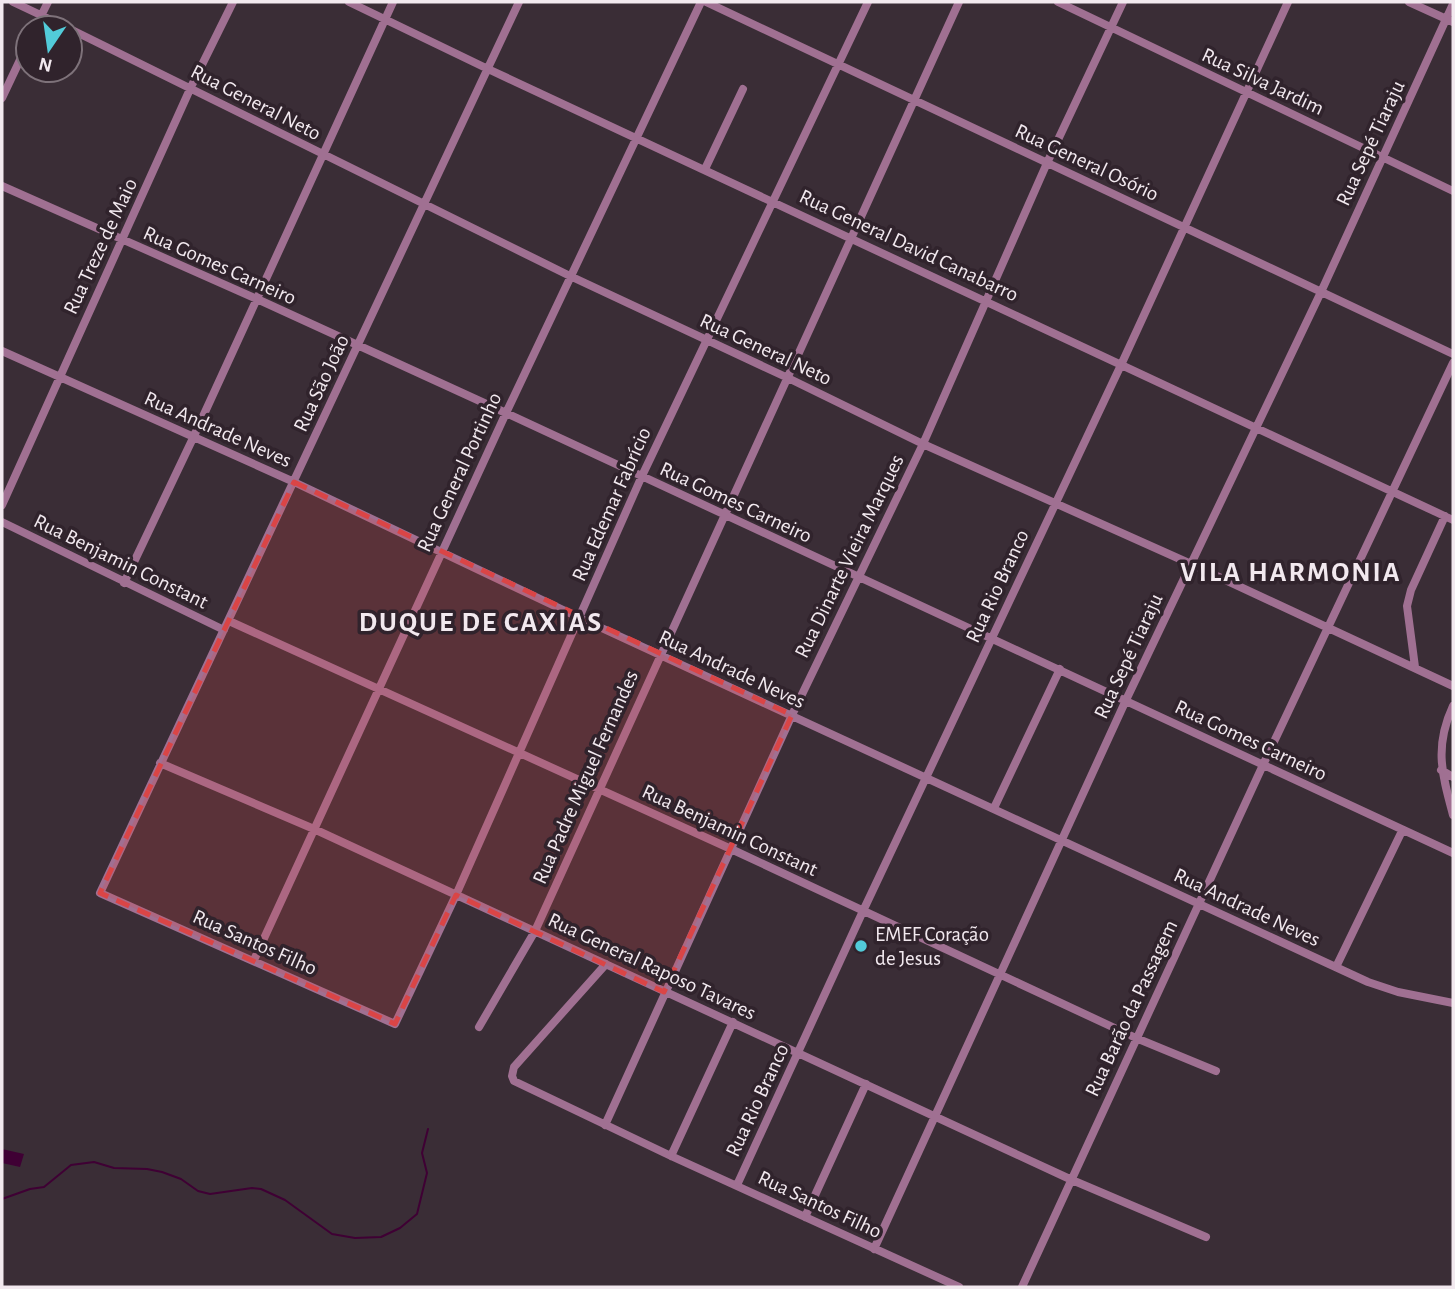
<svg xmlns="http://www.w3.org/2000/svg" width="1455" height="1289" font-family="'Alegreya Sans',sans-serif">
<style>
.water{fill:#3f0034}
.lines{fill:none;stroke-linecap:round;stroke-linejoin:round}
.stream{stroke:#3f0034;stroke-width:2}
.minor{stroke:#a07092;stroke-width:8}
.marked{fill:#da4546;fill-opacity:0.2;stroke:#da4546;stroke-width:5;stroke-dasharray:14 9;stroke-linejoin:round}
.poi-dot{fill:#52cbd9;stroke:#30232c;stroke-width:2.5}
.labels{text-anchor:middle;stroke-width:7;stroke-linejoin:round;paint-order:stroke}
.street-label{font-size:21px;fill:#f2e9ef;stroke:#30232c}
.poi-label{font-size:21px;fill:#f2e9ef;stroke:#30232c;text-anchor:start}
.district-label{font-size:28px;font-weight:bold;letter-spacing:2px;fill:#f2e9ef;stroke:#30232c}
</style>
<rect width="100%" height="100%" fill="#3a2d36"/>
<path class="water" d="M2,1149L24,1154L20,1167L2,1163Z"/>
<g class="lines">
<path class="stream" d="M2,1199L30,1189L44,1187L71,1165L94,1162L114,1168L147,1169L162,1172L181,1179L198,1191L210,1194L252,1188L261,1189L285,1200L332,1234L355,1238L381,1237L400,1228L417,1214L427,1173L422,1153L428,1129"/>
<path class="minor" d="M13,2L68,28
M349,2L488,69L1453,520
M519,2L100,893L395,1024L456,895L641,478L868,2
M706,2L1453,354
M1058,2L1453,191
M1409,2L1453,22
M35,28L48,2
M70,29L570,276L788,378L923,444L1191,564L1453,686
M2,98L28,43
M705,169L743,89
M2,186L257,299L506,413L1453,853
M2,351L294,482L580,618L1368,982L1398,992L1453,1003
M2,505L191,87L233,2
M2,522L224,630
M124,583L194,436L393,2
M229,621L731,849L1136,1038L1216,1071
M1415,667L1407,606L1411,590L1445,516
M1453,706C1434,747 1442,774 1453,815
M160,763L314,829L1072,1180L1206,1237
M1441,770L1453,777
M994,808L1060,669
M254,960L506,413L701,2
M606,964L514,1067L512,1076L514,1081L671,1156L959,1287
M1336,967L1402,831
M479,1027L535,931L959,2
M605,1125L792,715L923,444L1047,163L1123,2
M671,1156L733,1022
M737,1185L863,911L1121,365L1288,2
M805,1217L866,1084
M874,1249L1126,700L1321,292L1453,4
M1022,1287L1263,765L1453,363"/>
</g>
<path class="marked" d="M294,482L792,715L664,992L456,895L395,1024L100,893Z"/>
<circle class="poi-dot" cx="861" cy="946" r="7"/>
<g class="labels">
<g class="street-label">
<text transform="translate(1263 81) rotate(25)" y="7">Rua Silva Jardim</text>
<text transform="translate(256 102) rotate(27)" y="7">Rua General Neto</text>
<text transform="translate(1370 143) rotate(-65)" y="7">Rua Sepé Tiaraju</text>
<text transform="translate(1087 162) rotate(25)" y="7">Rua General Osório</text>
<text transform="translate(909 245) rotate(25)" y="7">Rua General David Canabarro</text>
<text transform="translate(100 246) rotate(-65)" y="7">Rua Treze de Maio</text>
<text transform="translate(220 265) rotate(24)" y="7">Rua Gomes Carneiro</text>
<text transform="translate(766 349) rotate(25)" y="7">Rua General Neto</text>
<text transform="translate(321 383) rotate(-65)" y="7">Rua São João</text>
<text transform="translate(218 429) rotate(24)" y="7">Rua Andrade Neves</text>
<text transform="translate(459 472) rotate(-65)" y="7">Rua General Portinho</text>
<text transform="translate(736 502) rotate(25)" y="7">Rua Gomes Carneiro</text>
<text transform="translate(611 504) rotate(-66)" y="7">Rua Edemar Fabrício</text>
<text transform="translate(849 556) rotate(-64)" y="7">Rua Dinarte Vieira Marques</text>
<text transform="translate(121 561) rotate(26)" y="7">Rua Benjamin Constant</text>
<text transform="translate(997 586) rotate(-65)" y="7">Rua Rio Branco</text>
<text transform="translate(1128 656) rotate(-65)" y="7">Rua Sepé Tiaraju</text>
<text transform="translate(732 669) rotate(25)" y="7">Rua Andrade Neves</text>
<text transform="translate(1251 740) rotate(25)" y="7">Rua Gomes Carneiro</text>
<text transform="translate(585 777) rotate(-66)" y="7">Rua Padre Miguel Fernandes</text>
<text transform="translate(730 830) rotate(25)" y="7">Rua Benjamin Constant</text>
<text transform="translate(1247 907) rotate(25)" y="7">Rua Andrade Neves</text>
<text transform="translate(255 942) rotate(24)" y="7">Rua Santos Filho</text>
<text transform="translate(652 966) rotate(25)" y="7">Rua General Raposo Tavares</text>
<text transform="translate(1131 1008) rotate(-65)" y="7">Rua Barão da Passagem</text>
<text transform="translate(757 1100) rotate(-65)" y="7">Rua Rio Branco</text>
<text transform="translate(820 1204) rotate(25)" y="7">Rua Santos Filho</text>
</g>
<g class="poi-label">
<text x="875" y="941">EMEF Coração<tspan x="875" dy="24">de Jesus</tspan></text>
</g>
<g class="district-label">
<text x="1291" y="581">VILA HARMONIA</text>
<text x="481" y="631">DUQUE DE CAXIAS</text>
</g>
</g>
<rect width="1455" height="1289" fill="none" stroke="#f2e9ef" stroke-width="7"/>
<g transform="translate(49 49) rotate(193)"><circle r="33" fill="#30232c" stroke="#7e727a" stroke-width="2"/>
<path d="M0-5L12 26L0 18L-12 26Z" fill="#52cbd9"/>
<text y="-10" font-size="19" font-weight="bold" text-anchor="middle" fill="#f2e9ef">N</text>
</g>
</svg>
